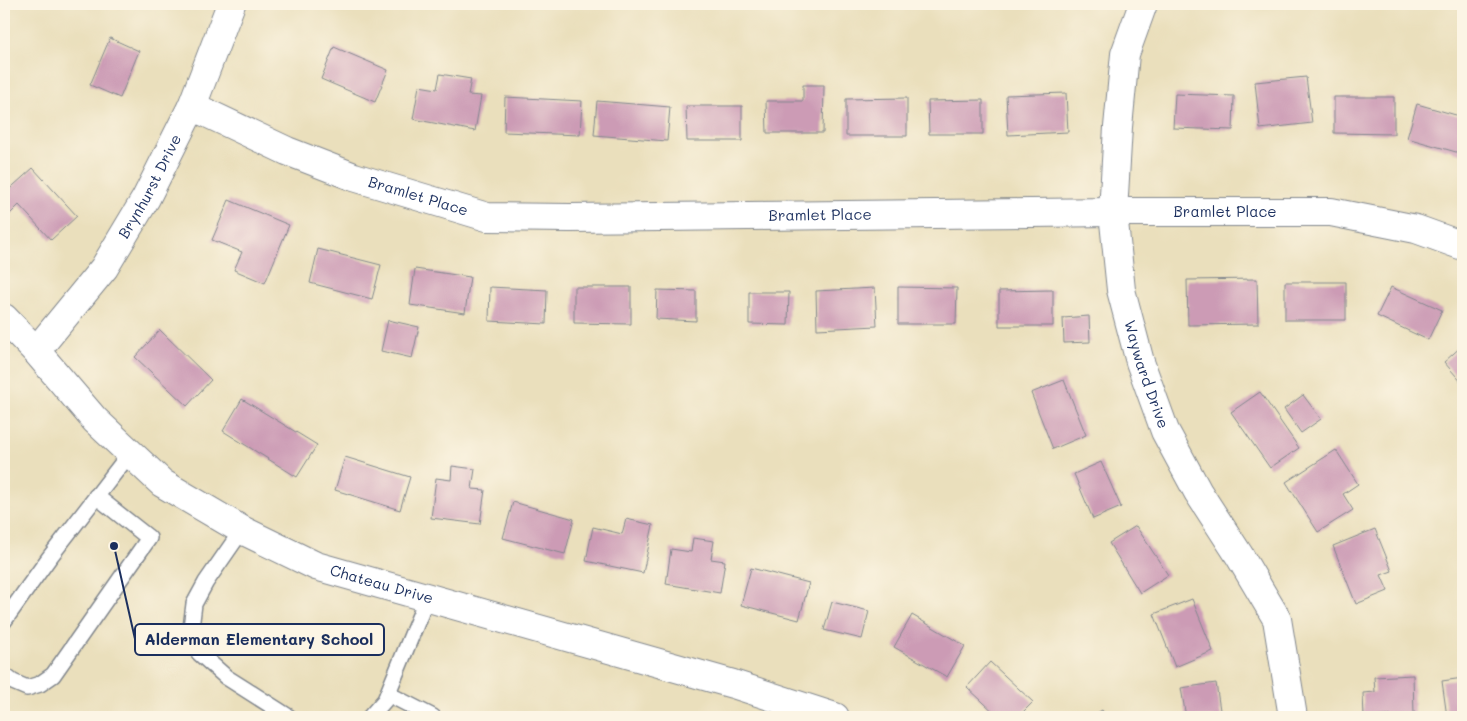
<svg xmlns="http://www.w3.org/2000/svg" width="1467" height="721" font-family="Mali,sans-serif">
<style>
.building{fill:#cc9bb5}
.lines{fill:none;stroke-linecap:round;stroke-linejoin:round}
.service-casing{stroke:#82878d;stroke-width:18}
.minor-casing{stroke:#82878d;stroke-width:30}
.service{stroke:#fff;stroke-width:15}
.minor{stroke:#fff;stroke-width:28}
.labels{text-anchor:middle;stroke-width:5;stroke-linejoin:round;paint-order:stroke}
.street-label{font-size:15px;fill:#1b2f5e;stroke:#fcf5e5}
.leader{fill:none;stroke:#1b2f5e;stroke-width:2}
.callout-dot{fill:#1b2f5e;stroke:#fcf5e5;stroke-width:2}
.callout{fill:#fcf5e5;stroke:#1b2f5e;stroke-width:2}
.callout-label{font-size:16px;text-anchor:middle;font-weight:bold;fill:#1b2f5e}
</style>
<rect width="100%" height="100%" fill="#fcf5e5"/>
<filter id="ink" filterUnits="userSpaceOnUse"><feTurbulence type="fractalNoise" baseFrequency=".02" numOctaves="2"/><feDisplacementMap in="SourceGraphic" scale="10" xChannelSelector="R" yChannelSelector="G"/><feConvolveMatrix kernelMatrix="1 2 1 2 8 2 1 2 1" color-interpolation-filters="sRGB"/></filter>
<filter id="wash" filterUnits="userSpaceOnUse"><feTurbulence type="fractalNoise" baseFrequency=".0096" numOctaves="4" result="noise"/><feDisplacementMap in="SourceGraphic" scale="20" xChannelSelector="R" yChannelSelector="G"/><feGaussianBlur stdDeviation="1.12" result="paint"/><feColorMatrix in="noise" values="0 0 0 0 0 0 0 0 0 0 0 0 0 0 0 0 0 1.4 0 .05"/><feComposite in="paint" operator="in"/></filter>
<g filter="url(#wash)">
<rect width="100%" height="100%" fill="#eadfbc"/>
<g id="blocks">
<path class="building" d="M110,38L139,51L120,98L90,85Z
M334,47L388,70L375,102L321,79Z
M440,74L471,79L468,95L481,96L475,131L413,119L419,86L437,89Z
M1306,77L1312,123L1260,129L1255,82Z
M803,85H824L823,133H767L766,101H803Z
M1066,93L1068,132L1008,135L1006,95Z
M1175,94L1234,96L1233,130L1173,128Z
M505,97L582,101L580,135L504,132Z
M1334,97H1394V134L1334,133Z
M907,98V136H846V99Z
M983,100V134H929L928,101Z
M597,101L670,107L667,141L594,135Z
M1417,104L1463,117V154L1407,138Z
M686,106H742V141H687Z
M33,168L77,216L51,240L19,205L9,215L4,210V194Z
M229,200L289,225L265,283L234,270L242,252L212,240Z
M318,249L381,265L372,299L310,283Z
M415,269L470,277L465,313L410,305Z
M1257,279L1258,324L1188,325L1187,280Z
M1285,282H1346V320H1285Z
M490,287L547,290L546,324L489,321Z
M574,287H631V324L574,323Z
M898,287L957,288L956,324H898Z
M1391,287L1442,310L1428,340L1377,316Z
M875,288L877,326L817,329L816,291Z
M657,290L696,291V321L656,319Z
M1053,290V326H999V291Z
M749,292H789L788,325L749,324Z
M1089,316L1090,342L1064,343L1063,318Z
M388,320L419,327L412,358L381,351Z
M160,330L211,380L187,406L135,357Z
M1463,345V384L1444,362Z
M1064,380L1086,435L1053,449L1031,393Z
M1260,392L1299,448L1270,468L1231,412Z
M1303,395L1321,419L1301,433L1284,409Z
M242,399L317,445L297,477L223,431Z
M1336,450L1358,484L1343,494L1353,510L1318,532L1286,482Z
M345,457L410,477L400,510L335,490Z
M1101,462L1121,507L1093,519L1074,474Z
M452,466L475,469L472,489L485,490L480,524L431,518L436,478L451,480Z
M513,502L574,519L565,554L503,538Z
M626,519L653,525L643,573L586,561L593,527L622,534Z
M1136,526L1168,575L1140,593L1109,543Z
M1375,529L1392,571L1381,575L1388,591L1356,604L1333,546Z
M693,538L714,541L711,559L725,561L720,593L666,584L671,549L691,552Z
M751,568L809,583L799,620L741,605Z
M1192,599L1213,651L1175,667L1154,614Z
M832,602L869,611L862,639L824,630Z
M912,615L965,646L947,677L894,647Z
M990,662L1033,702L1018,717H999L967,687Z
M1413,675L1414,715L1364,717L1363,693L1375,692L1374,677Z
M1463,678V714L1447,717L1442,681Z
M1216,683L1221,717H1186L1181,688Z
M1102,710L1107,717H1090Z"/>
</g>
</g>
<g filter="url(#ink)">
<use href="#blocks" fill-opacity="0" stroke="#82878d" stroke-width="1"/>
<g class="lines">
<defs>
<path id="service" d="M242,530L206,582L194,604L191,628L199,653L226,677L289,717
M4,621L49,558L130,453
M4,675L13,682L27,688L40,684L53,675L149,538L96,496
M388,694L433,717
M370,717L385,700L427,598"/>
<g id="minor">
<path id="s1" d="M1143,4L1125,54L1118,127L1113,212L1121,290L1140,362L1165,431L1198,492L1239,555L1277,619L1293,717"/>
<path id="s2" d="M192,106L287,151L354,177L487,217L570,218L1113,212H1331L1416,229L1463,246"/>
<path id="s3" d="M4,318L36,351L95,420L162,483L242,530L316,566L733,684L835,717"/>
<path id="s4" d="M36,351L104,268L146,198L192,106L231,4"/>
</g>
</defs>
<use href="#service" class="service-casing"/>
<use href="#minor" class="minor-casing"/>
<use href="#service" class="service"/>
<use href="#minor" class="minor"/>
</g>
</g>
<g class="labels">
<g class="street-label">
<text dy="5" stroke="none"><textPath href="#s4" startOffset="201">Brynhurst Drive</textPath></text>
<text dy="5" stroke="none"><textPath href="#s2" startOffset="244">Bramlet Place</textPath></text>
<text dy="5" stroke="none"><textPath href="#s2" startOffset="1054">Bramlet Place</textPath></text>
<text dy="5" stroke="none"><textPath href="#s2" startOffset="649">Bramlet Place</textPath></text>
<text dy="5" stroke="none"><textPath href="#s1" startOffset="378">Wayward Drive</textPath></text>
<text dy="5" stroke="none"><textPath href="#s3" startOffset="472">Chateau Drive</textPath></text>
</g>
</g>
<path class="leader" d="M114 546L135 639"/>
<circle class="callout-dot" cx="114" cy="546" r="5"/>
<rect class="callout" x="135" y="624" width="249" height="31" rx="5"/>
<g class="callout-label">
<text x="259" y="645">Alderman Elementary School</text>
</g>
<rect width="1467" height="721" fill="none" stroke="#fcf5e5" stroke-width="20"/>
</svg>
